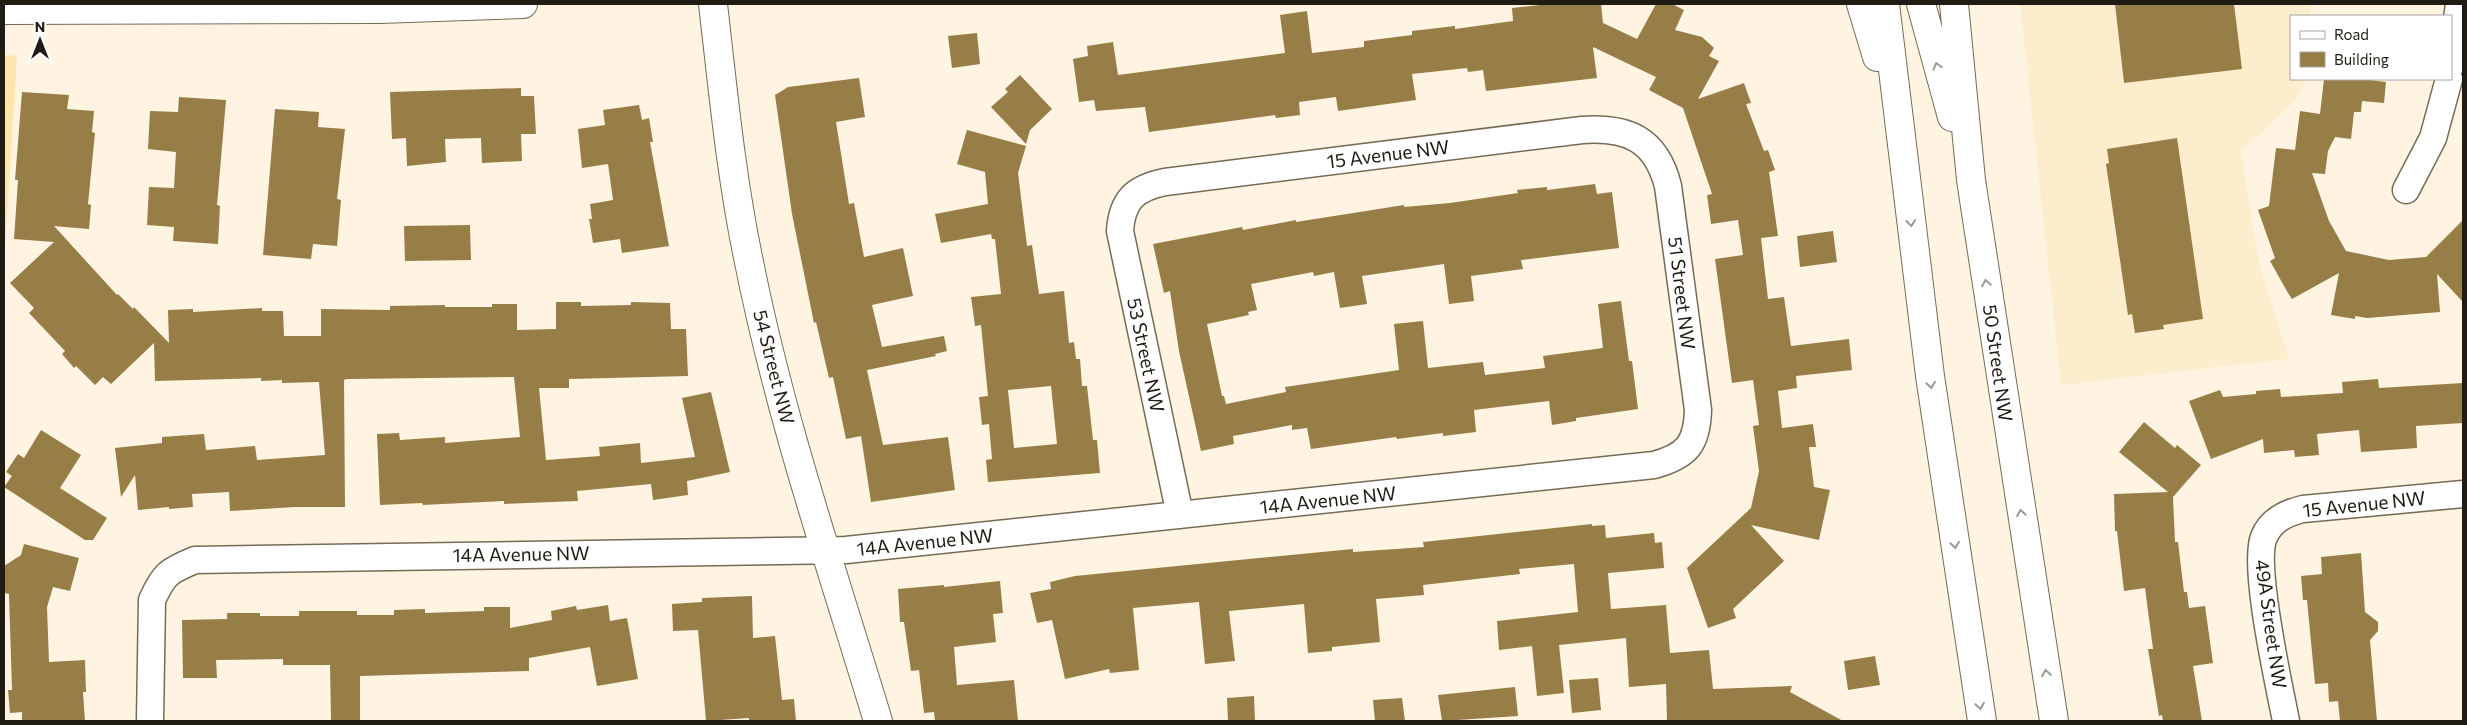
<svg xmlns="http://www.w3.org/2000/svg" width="2467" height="725" font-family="Commissioner,sans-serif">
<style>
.built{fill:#fcedcd}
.green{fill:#ffe4ac}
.building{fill:#977e46;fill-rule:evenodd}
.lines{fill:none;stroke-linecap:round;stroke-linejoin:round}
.street-casing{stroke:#766b56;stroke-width:29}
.secondary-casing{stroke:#766b56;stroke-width:30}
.primary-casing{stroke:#766b56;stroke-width:30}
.street{stroke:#fff;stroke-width:26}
.secondary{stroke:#fff;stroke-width:28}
.primary{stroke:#fff;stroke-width:28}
.oneway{stroke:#9b9995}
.labels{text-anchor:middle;stroke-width:4.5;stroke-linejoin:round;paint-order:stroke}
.street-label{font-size:19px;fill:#201c13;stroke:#fff}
</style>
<rect width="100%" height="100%" fill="#fef4e1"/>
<path class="built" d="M2020,4H2310L2311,16H2291V79H2306L2295,101L2241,151L2258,259L2289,359L2061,385Z"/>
<path class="green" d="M4,55L17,56L4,262Z"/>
<path class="building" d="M1549,4H1601L1603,23L1637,39L1656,4H1672L1684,10L1675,30L1702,37L1714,48L1709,56L1719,61L1698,99L1744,83L1751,103L1746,104L1764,151L1768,150L1775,170L1769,172L1778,236L1761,238L1768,299L1784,297L1791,346L1849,339L1852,370L1796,376L1797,388L1778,391L1782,428L1813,424L1816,447H1809L1814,487L1830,490L1819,540L1751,525L1784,561L1733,609L1736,618L1708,628L1687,568L1751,508L1759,471L1753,426L1759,425L1753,380L1732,383L1715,259L1743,255L1738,220L1711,224L1707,195L1712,194L1683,108L1649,90L1656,77L1593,47L1597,78L1486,91L1483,70L1468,72L1467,68L1412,74L1416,100L1338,111L1336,97L1299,102L1300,115L1276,118L1275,115L1149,132L1145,107L1096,111L1094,100L1079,102L1073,59L1088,56L1087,46L1113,42L1118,75L1285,53L1280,15L1307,11L1312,53L1364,47V41L1412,35V31L1455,26V29L1513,21L1512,8Z
M2115,4H2234L2242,69L2124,83Z
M977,33L980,64L952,68L948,36Z
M1020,75L1052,109L1030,130L1026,144L991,107L1008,92L1005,89Z
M859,78L865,117L836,122L849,204L854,203L864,257L903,248L913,296L872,305L882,347L944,336L947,351L935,354L936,356L867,370L883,445L948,437L955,490L871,502L861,436L846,439L833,377L829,378L816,322L814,323L792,214L775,95L788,87Z
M2324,79H2360L2386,82L2384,103L2362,101L2361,112H2354L2351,139L2335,137L2328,151L2325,174L2312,173L2329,221L2346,251L2389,260L2426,257L2463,220V302L2437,274L2440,312L2367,318L2355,316V319L2331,315L2339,273L2292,299L2288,293L2270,261L2275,258L2258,210L2269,206L2276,148L2295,150L2300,111L2320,114Z
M521,88V96H534L536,134H521L522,161L482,163L481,138L445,139L446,162L407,166L406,138L392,139L390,92Z
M22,92L69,95L67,109L94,111L92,132L95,133L88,204L91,205L89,229L54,226L117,295L118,294L133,309L134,307L169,343L168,310L193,309V312L262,308V311H283L284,336H321V309L390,310V306L445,305V307H492V304H517V330L556,329V302H581V306L631,305V302L670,303L671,329H686L688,376L569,379V388H539L546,460L600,456L599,447L640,443L641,463L695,457L682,398L711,392L730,472L687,481L688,495L653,500L651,484L577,491L578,501L504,504V501L423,505L422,503L380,505L377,434L399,433L400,440L445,437V443L520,437L514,377L347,379L344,380L345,507H295L230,511L229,492L192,494L193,507L169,509V507L138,510L135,475L121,497L115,448L162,443V437L204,434L206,450L255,446L257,460L325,455L319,382L282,383V380L261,381V378L155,381L154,343L111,384L103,377L95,385L76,366L74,368L62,354L65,351L29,313L34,308L10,283L54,242L14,239L18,180H15Z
M179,97L226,100L217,205L220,206L218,244L173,241L174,227L147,225L149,187L174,188L176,152L148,149L150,111L178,112Z
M639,105L642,120L649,118L653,142H650L669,246L622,253L620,239L593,243L589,219H592L590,204L613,200L608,164L582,168L578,129L605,125L603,110Z
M275,109L319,112L318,127L345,129L337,199L341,200L337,246L313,244L311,259L263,255Z
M967,130L1026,146L1018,173L1027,246L1032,245L1039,294L1064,291L1069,343L1074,342L1076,359H1080L1082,386H1087L1093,440H1097L1100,473L988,482L986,460L992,459L989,424L982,425L979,397L988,396L981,325L975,326L971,297L1001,294L995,239H992L991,234L941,243L935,214L988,204L985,172L957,164ZM1051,386L1057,444L1014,448L1008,390Z
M2177,138L2203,319L2163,325L2164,329L2135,333L2132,314L2128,315L2106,164L2109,163L2107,149Z
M1595,184L1597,194L1612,192L1619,248L1521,260L1523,269L1471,276L1474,301L1449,304L1444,264L1362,276L1367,304L1340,308L1334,272L1314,276L1313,272L1251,284L1257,310L1248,312L1249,315L1207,324L1222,396H1224L1226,404L1286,392L1285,387L1399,370L1394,324L1423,321L1428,368L1483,362L1485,375L1545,368L1543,356L1603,348L1598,304L1621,301L1629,361H1632L1638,409L1576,418V421L1552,425L1549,401L1474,410L1476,432L1443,436V433L1397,439L1396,437L1311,449L1307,428L1292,430V425L1233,436L1234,444L1201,451L1179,351L1170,291L1164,293L1153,244L1242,227L1243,230L1296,220V222L1404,205V207L1450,203L1518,193L1517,190L1547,187V190Z
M470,225L471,260L405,261L404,226Z
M1833,231L1837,262L1800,267L1797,236Z
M2378,379L2379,388L2463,383V423L2416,426L2417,448L2361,452L2359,430L2317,434L2319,455L2295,457L2294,450L2264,453L2263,439L2211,459L2189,401L2220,390L2223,397L2256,394V391L2280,389L2281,397L2343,393L2342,382Z
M2144,422L2175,448L2177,445L2201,465L2173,497L2175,542H2178L2184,592H2187L2189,608L2205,606L2213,663L2193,666L2202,721H2163L2162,715L2159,716L2148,649H2153L2145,588L2124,591L2117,531H2115L2114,494L2168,492L2119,452Z
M41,430L81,455L60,488L107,518L93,540H85L4,487L12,476L6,472L18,454L24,458Z
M1592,524V526L1605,525L1606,538L1654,533L1655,543L1662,542L1664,568L1608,573L1611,609L1666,605L1670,653L1709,650L1713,689L1792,686L1790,692L1843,721H1667L1666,684L1629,687L1626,638L1559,645L1564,693L1537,696L1532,646L1499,650L1497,621L1578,612L1574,564L1519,569L1520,574L1423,585L1424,595L1376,599L1380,642L1332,647V651L1308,653L1304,604L1229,611L1235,661L1205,664L1199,602L1133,608L1139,670L1110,673L1109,669L1065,679L1052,620L1037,623L1030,593L1051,589L1050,582L1075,576L1353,549V552L1424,547L1423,542Z
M24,544L79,558L70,591L53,587L47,607L49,662L85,660L86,692H83L85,721H22V712L10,713L8,690H12L9,594L4,593V566L21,555Z
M2361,553L2365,612L2378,622V631L2370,640L2377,721H2340L2338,701L2329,702L2328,683L2315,684L2307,600H2303L2301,576L2322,574L2321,557Z
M1000,581L1003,613L993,614L996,642L954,647L957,685L1014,680L1018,721H935L934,712L924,713L919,670L911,671L904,622H900L898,589L944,585V587Z
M752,596L753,638L775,636L782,700L794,699L796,721H749V718L706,721L698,630L673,631L672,604L702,602V598Z
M608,605L610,621L627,618L638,679L597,686L590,647L529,658V671L360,676V721H331L330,665H283V659L216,660L217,678H183L182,620L227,619V613H260V616H299V611H357V615H394V610L425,609V613L484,611V607H510V628L552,620L551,611L576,606L577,610Z
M1875,656L1880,685L1848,690L1844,661Z
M1598,678L1601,710L1572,713L1569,680Z
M1515,687L1518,716L1442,721L1438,695Z
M1254,696L1255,721H1228L1227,698Z
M1402,698L1405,721H1375L1373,700Z"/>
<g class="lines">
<defs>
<path id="street" d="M2451,65L2459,4
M2406,190L2433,138L2449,79
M150,721L152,600C164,574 168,571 195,560L846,550L1654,465C1687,456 1697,444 1698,410L1668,186C1656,139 1628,127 1582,130L1165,182C1135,188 1122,200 1120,231L1180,515
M2286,721C2279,685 2252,565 2264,537C2271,520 2286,513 2303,509L2463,494"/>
<path id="secondary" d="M713,4C723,90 731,177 749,262C780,418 832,569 878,721
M4,10L380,9L523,4"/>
<path id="primary" d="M1861,4L1877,57
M1885,4L1930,376L1982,721
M1921,4L1952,117
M1954,4L1971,180L2054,721"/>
</defs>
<use href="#street" class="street-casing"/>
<use href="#secondary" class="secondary-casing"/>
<use href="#primary" class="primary-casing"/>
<use href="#street" class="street"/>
<use href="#secondary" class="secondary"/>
<use href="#primary" class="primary"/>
</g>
<defs><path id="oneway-chevron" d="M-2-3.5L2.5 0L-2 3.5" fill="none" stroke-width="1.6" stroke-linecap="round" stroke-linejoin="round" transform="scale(1.25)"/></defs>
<g class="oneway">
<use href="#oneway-chevron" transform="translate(1937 66) rotate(-106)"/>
<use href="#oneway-chevron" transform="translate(1911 223) rotate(83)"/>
<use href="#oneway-chevron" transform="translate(1986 283) rotate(-99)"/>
<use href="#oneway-chevron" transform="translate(1931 385) rotate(81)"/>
<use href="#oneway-chevron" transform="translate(2021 513) rotate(-99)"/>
<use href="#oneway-chevron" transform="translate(1955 545) rotate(81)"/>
<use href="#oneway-chevron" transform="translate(2046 673) rotate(-99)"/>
<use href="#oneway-chevron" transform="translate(1980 706) rotate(81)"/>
</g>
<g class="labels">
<g class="street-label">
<text transform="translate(1388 154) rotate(-7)" y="7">15 Avenue NW</text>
<text transform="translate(1682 293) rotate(83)" y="7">51 Street NW</text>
<text transform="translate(1146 355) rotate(78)" y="7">53 Street NW</text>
<text transform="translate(1998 363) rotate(82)" y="7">50 Street NW</text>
<text transform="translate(774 367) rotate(76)" y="7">54 Street NW</text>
<text transform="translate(1328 500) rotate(-6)" y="7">14A Avenue NW</text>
<text transform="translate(2364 504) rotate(-6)" y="7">15 Avenue NW</text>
<text transform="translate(925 542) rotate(-6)" y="7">14A Avenue NW</text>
<text transform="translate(521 554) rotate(-1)" y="7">14A Avenue NW</text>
<text transform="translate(2271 624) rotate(82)" y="7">49A Street NW</text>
</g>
</g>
<rect width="2467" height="725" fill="none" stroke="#201c13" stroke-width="10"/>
<rect x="2290" y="15" width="162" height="65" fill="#ffffff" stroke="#a6a4a1"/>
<rect x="2300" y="31" width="25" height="8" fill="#ffffff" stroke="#a6a4a1"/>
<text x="2334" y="40" font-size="15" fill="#201c13">Road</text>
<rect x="2300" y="52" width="25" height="15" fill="#977e46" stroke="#a6a4a1"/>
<text x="2334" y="65" font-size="15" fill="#201c13">Building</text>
<g transform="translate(40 40)" stroke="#ffffff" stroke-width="4" paint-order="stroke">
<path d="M0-4L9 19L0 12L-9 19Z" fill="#201c13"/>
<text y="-8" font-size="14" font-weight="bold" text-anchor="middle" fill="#201c13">N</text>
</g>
</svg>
